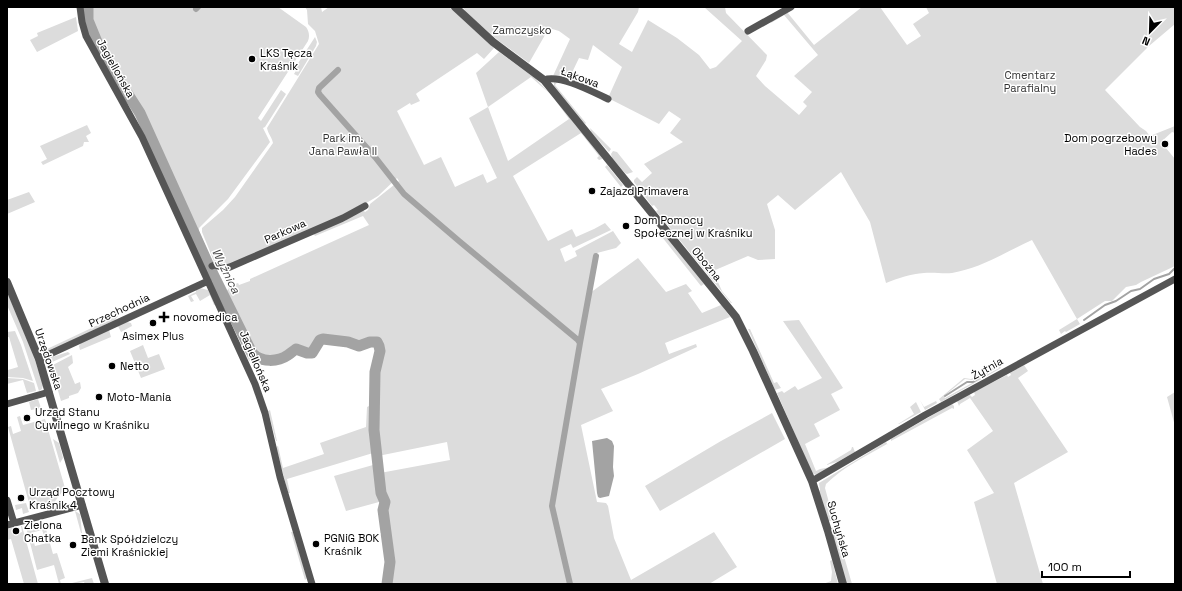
<svg xmlns="http://www.w3.org/2000/svg" width="1182" height="591" font-family="'Space Grotesk',sans-serif">
<style>
.green{fill:#dcdcdc;fill-rule:evenodd}
.water{fill:#a3a3a3}
.lines{fill:none;stroke-linecap:round;stroke-linejoin:round}
.stream{stroke:#a3a3a3;stroke-width:2}
.canal{stroke:#a3a3a3;stroke-width:6}
.river{stroke:#a3a3a3;stroke-width:11}
.minor{stroke:#555;stroke-width:7}
.tertiary{stroke:#555;stroke-width:8}
.poi-dot{fill:#000;stroke:#fff;stroke-width:1.5}
.labels{text-anchor:middle;stroke-width:3;stroke-linejoin:round;paint-order:stroke}
.park-label{font-size:11px;fill:#333;stroke:#fff}
.poi-label{font-size:11px;fill:#000;stroke:#fff;text-anchor:start}
.street-label{font-size:11px;fill:#000;stroke:#fff}
.water-label{font-size:12px;font-style:italic;fill:#444;stroke:#fff}
</style>
<rect width="100%" height="100%" fill="#fff"/>
<path class="green" d="M83,7H278L306,27C309,31 310,36 308,41L258,118L261,121L281,90L286,94L265,127L263,128L270,142L228,199L199,228V231L213,263L212,265L207,267L205,266L160,166V164L163,163L162,161L158,162L136,118L93,43L86,28Z
M305,7H321L322,12L329,7H449L494,48L484,59L477,53L417,93L416,94L420,101L411,105L410,103L397,111L424,165L441,157L455,187L483,174L487,183L497,178L469,118L488,107L476,73L499,52L536,79L549,93L531,77L488,107L508,161L569,119L553,97L602,158V159L599,160L597,158L599,156L581,133L513,176L548,241L572,229L576,237L594,229L605,223L611,230L573,248L571,244L560,249L565,262L577,256L575,251L613,231L621,243L616,248L597,253L590,293L638,258L666,292L686,284L692,291L688,293L702,313L721,305L704,284L701,286L662,237L663,236L668,238L721,304L730,317L665,343L669,354L696,344L697,347L638,374L601,389L613,411L581,425L597,502L606,503L608,506L614,538L631,580L714,532L737,567L709,584H572L556,525L568,584H386L389,560L385,524L379,502L346,511L334,476L373,465V453L287,479L290,493H288L276,447L278,446L283,468L324,454L320,443L366,427L367,407L373,404L375,372L380,351L379,346L377,342H370L359,346L348,342L323,339L320,340L312,353H307L296,349C289,352 285,358 277,360C265,362 261,356 249,361L207,270L213,267L215,268L223,292L229,289L228,287L238,283L239,285L250,281V279L369,225L363,216L315,236L313,233L342,221L343,222L346,221L345,220L363,210L365,212L368,210L370,204L399,181L397,178L378,196L343,217L228,266L215,264L202,232V228L223,210L235,197L273,143C272,137 268,134 267,128L319,44L315,31L308,24L307,10ZM447,442L450,460L380,473L378,456Z
M462,7H639L638,12L619,44L632,52L648,20L677,38L699,55L710,69L716,67L742,41L704,7H725L726,13L767,55L766,60L756,76L765,86L799,115L807,106L803,102L812,92L794,76L818,55L784,15L771,23L772,21L787,12L814,45L862,7H880L907,45L921,36L913,24L929,13L926,7H1175V24L1149,46L1105,90L1140,127L1146,131L1150,136L1175,126V133L1172,132L1161,142L1175,159V266L1141,282L1136,285L1126,287L1112,301H1105L1077,319L1080,324L1066,332L1065,331L1061,334L1059,330L1077,319L1032,240C1006,252 981,268 952,273C943,274 934,272 924,273C911,274 898,278 886,283L870,222L841,172L795,210L778,195L767,204L775,230V259L758,260L748,256L713,271L722,291L732,303H731L656,211L658,210L654,205L652,206L634,182V180L637,177L642,182L652,173L644,164L683,142L670,133L681,119L669,111L659,124L608,98L622,67L593,45L588,60L579,58L568,81L553,76L570,39L559,31L549,28L529,63L499,41L464,11L465,10Z
M76,17L78,31L37,52L30,40L38,36L37,33Z
M315,37L317,42L316,46L298,76L294,74L297,69L295,68Z
M559,80L555,85L586,123L585,124L554,86V82Z
M87,125L91,133L86,136L89,142H84L83,146L43,165L41,162L47,159L40,146Z
M590,128L611,149L609,152L591,132Z
M613,151L617,152L633,172L627,174L625,173L612,158L611,154Z
M607,165L623,185L621,187L605,167Z
M29,192L35,202L7,214V200Z
M200,288L208,290L216,305H214L210,295L200,301L196,294L191,296L194,301L191,302L188,296L196,292V290Z
M7,292L33,354L43,385L42,389L39,391L23,342L7,305Z
M119,315L115,320L50,351H47V349Z
M799,320L843,388L831,394L840,410L814,424L820,436L805,444L816,471L820,469L831,467L816,475L812,473L777,393L782,391L784,393L795,386L798,390L822,378L783,321Z
M127,322L131,323L132,326L121,332L118,326Z
M748,329H750L774,383L777,382L781,388L775,390Z
M109,330L111,337L80,350L79,346L81,343Z
M15,331L21,345L33,381L23,378L7,377V368L8,370L18,367L9,337H7V332Z
M143,345L148,358L159,354L165,369L141,378L130,351Z
M68,352L70,354L50,363L49,358Z
M72,355L73,363L68,367L75,384L80,382L81,388L78,393L69,396V398L61,401L51,366Z
M997,363L1001,368L941,402L939,399L964,378L971,379L993,366L972,380L965,379L944,396L945,398L999,368L996,364Z
M1024,365L1028,371L1018,378L1068,452L1014,483L1043,584H997L974,502L994,493L967,450L993,431L970,398L960,404L959,406L957,401L969,394L972,397L975,395L974,392L1007,375L1008,377L1011,375L1010,373Z
M7,378L23,379L34,383L36,391L27,393L23,380L7,384Z
M1175,392V426L1167,397Z
M38,399L41,408L31,410L29,402Z
M920,400L924,407L936,401L937,403L925,410Z
M916,402L921,412L899,424H898L914,414L910,407Z
M952,404L954,406V409L952,408L891,441V439Z
M270,410L277,441H276L268,411Z
M772,413L785,439L660,511L645,486L721,441Z
M20,416L23,425L45,419L65,488L53,504L31,510L8,427L11,426L13,434L21,431L17,417Z
M53,439L59,443L63,458L60,463Z
M886,442L889,447L887,444C866,456 843,467 826,484L825,488L834,521H828L819,491L820,490L819,483Z
M852,447H853L855,452L837,462L826,465L851,450Z
M26,503L29,512L23,514L22,508L16,510L15,505Z
M75,511L80,514L82,533H81Z
M44,522L53,554L57,553L65,578L60,580L61,584H59L54,565L37,570L26,527ZM42,530L47,543L35,546L31,533Z
M835,525L852,584H846L831,529Z
M21,526H22L38,584H24L11,539L7,540V529L12,528L15,534L22,532Z
M291,532H293L307,578L305,580Z
M832,560L838,584H823L831,581L832,572L830,561Z
M92,578L94,584H85L84,582L72,584V583Z"/>
<path class="water" d="M607,438L612,441L614,446L613,467L614,476L609,496L600,498L598,497L597,493L592,441Z"/>
<g class="lines">
<path class="stream" d="M1084,320L1105,305L1116,301L1131,291L1140,289L1154,279L1169,274L1175,268
M945,396L967,382H973L996,367"/>
<path class="canal" d="M196,9L198,7
M338,70L319,88L318,92L320,95L375,157L404,194L459,241L578,340L580,343L552,506L570,584
M580,343L596,256"/>
<path class="river" d="M88,7V20L102,54L140,113L209,266L252,353C261,363 278,362 288,355C291,353 293,351 296,349L307,353H312L320,340L323,339L348,342L359,346L370,342H377L379,346L380,351L375,372L374,430L381,493L385,502L383,510L390,562L387,584"/>
<path class="minor" d="M80,7L82,22L86,36L142,137L255,384L265,413L280,477L312,584
M748,31L791,7
M544,80C560,74 593,92 608,99
M212,266L215,265L226,268L230,267L343,218L365,206
M39,359L208,281
M7,404L49,392
M812,481L925,415L1175,279
M7,500L14,523
M7,525L82,505"/>
<path class="tertiary" d="M455,7L493,42L544,80L736,317L753,351L812,481L828,531L843,584
M7,282L39,359L105,584"/>
</g>
<g class="poi-dot">
<circle cx="252" cy="59" r="4"/>
<circle cx="1165" cy="144" r="4"/>
<circle cx="592" cy="191" r="4"/>
<circle cx="626" cy="226" r="4"/>
<path d="M162 311h4v4h4v4h-4v4h-4v-4h-4v-4h4z"/>
<circle cx="153" cy="323" r="4"/>
<circle cx="112" cy="366" r="4"/>
<circle cx="99" cy="397" r="4"/>
<circle cx="27" cy="418" r="4"/>
<circle cx="21" cy="498" r="4"/>
<circle cx="16" cy="531" r="4"/>
<circle cx="316" cy="544" r="4"/>
<circle cx="73" cy="545" r="4"/>
</g>
<g class="labels">
<g class="park-label">
<text x="522" y="34">Zamczysko</text>
<text x="1030" y="79">Cmentarz<tspan x="1030" dy="13">Parafialny</tspan></text>
<text x="343" y="142">Park im.<tspan x="343" dy="13">Jana Pawła II</tspan></text>
</g>
<g class="poi-label">
<text x="260" y="57">LKS Tęcza<tspan x="260" dy="13">Kraśnik</tspan></text>
<text x="1157" y="142" text-anchor="end">Dom pogrzebowy<tspan x="1157" dy="13">Hades</tspan></text>
<text x="600" y="195">Zajazd Primavera</text>
<text x="634" y="224">Dom Pomocy<tspan x="634" dy="13">Społecznej w Kraśniku</tspan></text>
<text x="173" y="321">novomedica</text>
<text x="153" y="340" text-anchor="middle">Asimex Plus</text>
<text x="120" y="370">Netto</text>
<text x="107" y="401">Moto-Mania</text>
<text x="35" y="416">Urząd Stanu<tspan x="35" dy="13">Cywilnego w Kraśniku</tspan></text>
<text x="29" y="496">Urząd Pocztowy<tspan x="29" dy="13">Kraśnik 4</tspan></text>
<text x="24" y="529">Zielona<tspan x="24" dy="13">Chatka</tspan></text>
<text x="324" y="542">PGNiG BOK<tspan x="324" dy="13">Kraśnik</tspan></text>
<text x="81" y="543">Bank Spółdzielczy<tspan x="81" dy="13">Ziemi Kraśnickiej</tspan></text>
</g>
<g class="street-label">
<text transform="translate(116 68) rotate(61)" y="4">Jagiellońska</text>
<text transform="translate(580 77) rotate(20)" y="4">Łąkowa</text>
<text transform="translate(285 231) rotate(-24)" y="4">Parkowa</text>
<text transform="translate(707 264) rotate(51)" y="4">Oboźna</text>
<text transform="translate(119 310) rotate(-25)" y="4">Przechodnia</text>
<text transform="translate(49 359) rotate(71)" y="4">Urzędowska</text>
<text transform="translate(256 361) rotate(67)" y="4">Jagiellońska</text>
<text transform="translate(987 368) rotate(-29)" y="4">Żytnia</text>
<text transform="translate(839 529) rotate(74)" y="4">Suchyńska</text>
</g>
<g class="water-label">
<text transform="translate(226 271) rotate(64)" y="4">Wyżnica</text>
</g>
</g>
<rect width="1182" height="591" fill="none" stroke="#000000" stroke-width="16"/>
<g transform="translate(1150 32) rotate(203)" stroke="#ffffff" stroke-width="3" paint-order="stroke">
<path d="M0-3L7 15L0 10L-7 15Z" fill="#000000"/>
<text y="-6" font-size="11" font-weight="bold" text-anchor="middle" fill="#000000">N</text>
</g>
<path d="M1042 571v6h88v-6" fill="none" stroke="#000000" stroke-width="2"/>
<text x="1048" y="571" font-size="12" fill="#000000" stroke="#ffffff" stroke-width="3" paint-order="stroke">100 m</text>
</svg>
